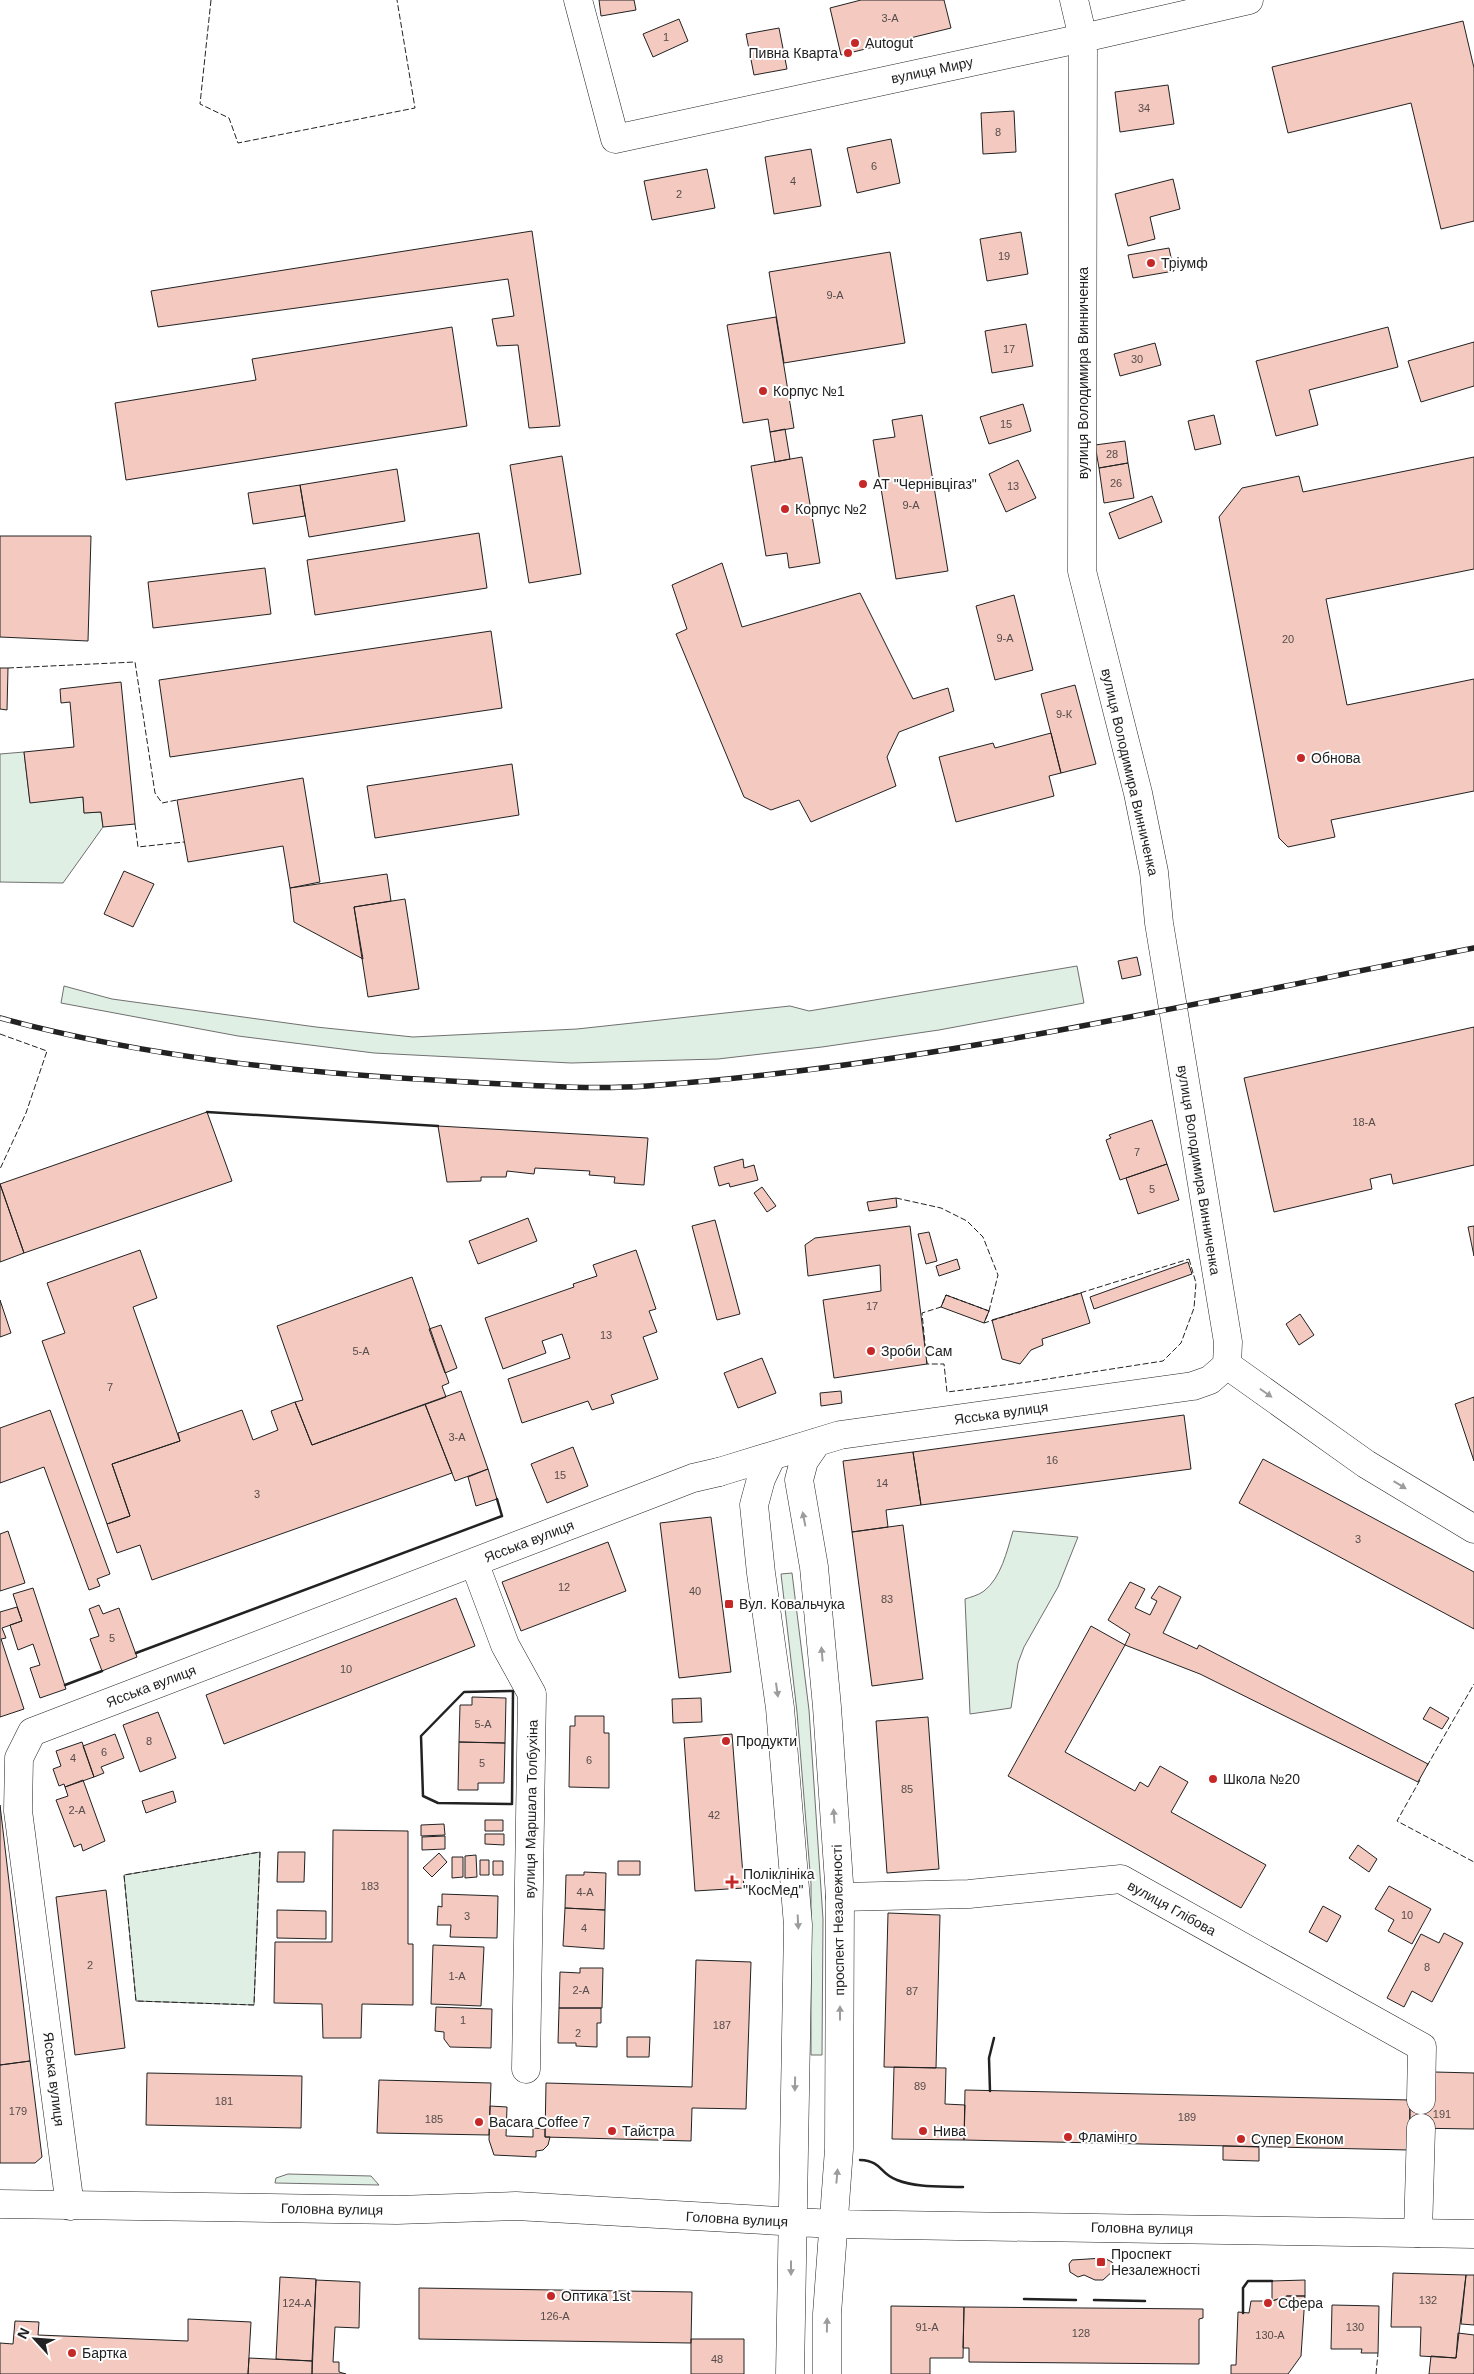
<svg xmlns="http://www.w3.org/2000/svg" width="1474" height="2374" font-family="Helvetica,sans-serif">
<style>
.green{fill:#e0efe3;stroke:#6f6f6f}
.building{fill:#f3c9c0;stroke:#222}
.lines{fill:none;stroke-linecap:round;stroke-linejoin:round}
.minor-casing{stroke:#222;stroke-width:29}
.major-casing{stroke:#222;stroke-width:29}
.minor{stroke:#fff;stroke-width:28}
.major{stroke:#fff;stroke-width:28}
.rail-casing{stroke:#222;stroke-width:5.5}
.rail{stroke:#fff;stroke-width:4;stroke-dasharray:11;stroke-linecap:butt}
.fence{stroke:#222;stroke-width:1;stroke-dasharray:6 2.5;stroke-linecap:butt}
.wall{stroke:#222;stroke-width:2.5}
.oneway{fill:#9c9c9c}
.poi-dot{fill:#c62828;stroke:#fff;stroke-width:2}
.labels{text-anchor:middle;stroke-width:4;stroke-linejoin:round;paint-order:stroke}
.number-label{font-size:11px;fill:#564c4a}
.poi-label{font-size:14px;fill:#222;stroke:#fff;text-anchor:start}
.street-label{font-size:14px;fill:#222;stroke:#fff}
</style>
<rect width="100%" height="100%" fill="#fff"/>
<path class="green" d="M24,752L30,802L83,797L84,813L101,812L103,827L63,883L0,882V754Z
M1077,966L1084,1003L939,1030L822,1047L718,1059L571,1063L374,1053L238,1036L61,1003L64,986L112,999L316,1027L413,1037L577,1029L790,1006L809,1011Z
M1013,1531L1078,1537L1058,1587L1024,1647L1018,1663L1011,1708L970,1714L965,1599C971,1597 979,1595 984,1591C1001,1578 1007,1551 1013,1531Z
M792,1573L809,1710L823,1919L822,2055H811V1884L797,1712L781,1574Z
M260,1852L254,2005L136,2001L124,1875Z
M288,2174L371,2176L379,2185L275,2183L276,2178Z"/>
<path class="building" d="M599,0H634L636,10L601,16Z
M861,0H944L951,28L841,55L830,8Z
M679,19L688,41L653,57L643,34Z
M1463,21L1474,68V221L1441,229L1411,103L1288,133L1272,67Z
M779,28L787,69L754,75L746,34Z
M1168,85L1174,124L1120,132L1115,92Z
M1014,111L1016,152L983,154L981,113Z
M891,139L900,183L857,193L847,148Z
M811,149L821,206L774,214L765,157Z
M707,169L715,208L652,220L644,181Z
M1173,179L1180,209L1150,217L1155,239L1128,246L1115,194Z
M532,231L560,426L529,428L518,345L497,346L492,319L514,316L508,279L158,327L151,291Z
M1021,232L1028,274L987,281L980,239Z
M1169,248L1174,271L1133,278L1128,255Z
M890,252L905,343L784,363L769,272Z
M776,317L794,428L770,432L768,419L743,423L727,325Z
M1026,324L1033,366L992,373L985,331Z
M452,327L467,426L126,480L115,403L256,380L252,359Z
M1388,327L1398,367L1309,390L1318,425L1276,436L1256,361Z
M1474,342V386L1421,402L1408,361Z
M1155,343L1161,365L1120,376L1114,354Z
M1023,404L1031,431L989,444L980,417Z
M922,415L948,571L896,579L873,440L895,437L892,420Z
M1214,415L1221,444L1195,450L1188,421Z
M785,429L790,459L775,462L770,432Z
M1125,441L1128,463L1099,468L1095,445Z
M562,456L581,574L529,583L510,465Z
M802,457L820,563L789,568L787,553L766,556L751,466Z
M1474,457V569L1326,599L1347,705L1474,679V791L1331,820L1335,837L1288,847L1279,838L1219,517L1242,488L1299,476L1303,492Z
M1018,460L1036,498L1006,512L989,474Z
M1128,463L1134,498L1104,503L1099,468Z
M397,469L405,521L309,537L300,485Z
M300,485L305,516L253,524L248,493Z
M1152,496L1162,522L1119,539L1109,513Z
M479,533L487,588L315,615L307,560Z
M0,536H91L88,641L0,637Z
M722,563L742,627L860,593L913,699L948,688L954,711L899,732L887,757L896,786L811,822L799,800L771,810L744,797L676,634L687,629L672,585Z
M265,568L271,614L153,628L148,582Z
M1014,595L1033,670L995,680L976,606Z
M491,631L502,708L170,757L159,680Z
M0,668H8L7,710L0,709Z
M121,682L135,824L103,827L101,812L84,813L83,797L30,803L24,752L74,747L70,702L61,703L60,689Z
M1075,685L1096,764L1061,773L1041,694Z
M1051,733L1061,773L1049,776L1054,796L956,822L939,757L993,743L995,748Z
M512,764L519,815L375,838L367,786Z
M303,778L320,882L290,888L283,846L188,862L177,800Z
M124,871L154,884L133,927L104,914Z
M387,874L391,901L354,907L363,959L294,922L290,888Z
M405,899L419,989L368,997L354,907Z
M1137,957L1141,975L1122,979L1118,961Z
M1474,1027V1165L1393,1184L1391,1174L1370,1179L1372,1189L1274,1212L1244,1078Z
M207,1112L232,1181L24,1253L0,1184Z
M1152,1120L1167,1164L1120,1180L1106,1140L1111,1138L1109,1135Z
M438,1126L648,1138L644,1185L614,1183L615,1177L589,1175L590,1171L535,1168L534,1174L507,1171L506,1177H481V1181L447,1182Z
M743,1159L744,1168L754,1165L758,1180L730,1187L729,1183L719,1186L714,1167Z
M1167,1164L1179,1200L1138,1214L1126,1178Z
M0,1184L24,1253L0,1262Z
M762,1187L776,1206L767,1212L754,1193Z
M896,1198L897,1207L869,1211L867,1202Z
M528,1218L537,1241L478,1264L469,1241Z
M715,1220L740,1314L717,1320L692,1226Z
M910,1226L927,1364L834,1378L823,1300L881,1291L880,1265L808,1276L805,1245L815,1238Z
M1474,1226V1256L1468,1227Z
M929,1232L937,1261L926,1264L918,1234Z
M140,1250L157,1298L133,1307L180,1441L112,1464L130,1516L107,1524L42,1341L65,1333L47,1283Z
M636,1250L656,1309L649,1311L657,1332L643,1337L658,1379L611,1395L614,1403L592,1410L588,1401L522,1423L508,1379L570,1358L562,1334L542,1341L546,1353L503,1369L485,1318L574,1287L573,1284L597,1276L593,1265Z
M957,1259L960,1269L939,1276L936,1266Z
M1188,1262L1192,1274L1094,1309L1090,1297Z
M412,1277L449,1383L442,1386L446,1397L312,1445L295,1402L303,1400L277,1326Z
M1081,1293L1090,1323L1042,1339L1043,1345L1031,1350L1020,1364L1002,1359L992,1320Z
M946,1295L989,1311L984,1323L941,1307Z
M0,1300L11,1333L0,1337Z
M1300,1314L1314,1335L1299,1345L1286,1324Z
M441,1325L457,1368L445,1373L429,1329Z
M762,1358L776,1393L738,1408L724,1373Z
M461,1391L488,1469L455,1481L425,1404Z
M841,1391L842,1403L821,1406L820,1393Z
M1474,1397V1461L1455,1404Z
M295,1402L312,1445L425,1404L452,1473L152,1580L140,1545L117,1553L107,1524L130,1516L112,1464L180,1441L178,1433L242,1410L253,1440L278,1430L271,1411Z
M50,1410L110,1574L97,1579L100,1586L89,1590L44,1467L0,1483V1428Z
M1184,1415L1191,1469L921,1505L913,1452Z
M573,1447L588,1486L547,1503L531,1464Z
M913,1452L921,1505L886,1510L888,1527L852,1532L843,1461Z
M1263,1459L1474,1572V1629L1239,1503Z
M488,1469L497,1499L476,1506L468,1477Z
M711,1517L731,1672L679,1678L660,1523Z
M903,1525L923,1679L872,1686L852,1532Z
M8,1531L25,1583L0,1591V1534Z
M608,1542L626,1591L521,1631L502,1582Z
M1130,1582L1145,1589L1135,1608L1150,1615L1157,1601L1151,1598L1159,1586L1181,1597L1163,1633L1197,1649L1199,1645L1428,1764L1418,1782L1200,1674L1125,1645L1130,1634L1108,1620Z
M33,1588L66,1689L40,1698L30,1668L40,1665L33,1644L18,1650L10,1625L22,1621L13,1594Z
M456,1598L475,1646L224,1744L206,1695Z
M99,1605L103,1614L119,1608L137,1657L102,1671L90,1639L99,1636L89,1609Z
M17,1607L22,1621L2,1628L6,1638L1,1639L24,1709L0,1717V1612Z
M1091,1626L1125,1645L1065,1752L1135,1791L1140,1782L1148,1787L1160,1766L1188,1782L1171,1812L1266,1865L1241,1908L1008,1776Z
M472,1697L506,1698L505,1743L459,1742L460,1705H472Z
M701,1698L702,1722L673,1723L672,1699Z
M1430,1707L1449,1718L1442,1729L1423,1719Z
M158,1712L176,1758L140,1772L123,1725Z
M575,1716H604V1733H609V1788L569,1787L570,1726H575Z
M928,1717L939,1869L887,1873L876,1721Z
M115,1734L124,1758L101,1767L104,1773L94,1777L83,1746Z
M732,1734L744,1888L695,1891L684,1738Z
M82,1742L94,1777L65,1787L64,1784L59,1786L53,1769L61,1766L56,1751Z
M459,1742L505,1743L504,1783H478V1790H458Z
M83,1780L105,1841L83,1851L81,1844L74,1847L56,1800L68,1796L65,1787Z
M173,1791L176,1802L146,1813L142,1801Z
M0,1805L30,2061L0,2065Z
M485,1820H503V1831H485Z
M444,1824L445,1835L421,1836V1825Z
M333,1830L408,1831V1944H413V2005L362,2004L361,2038H323L322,2004L274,2003L275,1942H332Z
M485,1834H504V1845L485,1844Z
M445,1836V1849L422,1850V1837Z
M1358,1845L1377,1859L1369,1872L1349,1858Z
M278,1852H305L304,1882H277Z
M439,1853L447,1862L432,1877L423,1868Z
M476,1855L477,1877L465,1878V1856Z
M452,1857H463V1877L452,1878Z
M480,1860H489V1875H480Z
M493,1861H503V1875H493Z
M618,1861H640V1875H618Z
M584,1872L606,1873L605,1910L565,1908L566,1875H584Z
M1389,1886L1431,1909L1412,1944L1388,1931L1394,1920L1375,1909Z
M106,1890L125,2048L75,2055L56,1897Z
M442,1894L498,1896L497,1938L450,1937L451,1925H437L438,1906L442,1907Z
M1323,1906L1341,1916L1327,1942L1309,1932Z
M565,1908L605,1910L604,1949L563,1946Z
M277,1910L326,1911V1939L277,1938Z
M888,1913L940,1915L936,2068L884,2067Z
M1444,1933L1463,1943L1432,2002L1412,1991L1404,2007L1387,1998L1421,1934L1439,1943Z
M433,1945L484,1947L481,2006L431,2004Z
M696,1960L751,1962L746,2109L692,2108L691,2141L545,2137L546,2083L692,2087Z
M580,1968H603L602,2008H559L560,1972L580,1973Z
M436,2007L492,2009L491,2048L450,2047L444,2039V2032L435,2031Z
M559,2008H601V2023H597V2047L576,2046V2043H558Z
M627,2037H650L649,2057H627Z
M30,2061L42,2157L35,2163H0V2065Z
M894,2067L946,2068L945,2104L965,2105L964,2140L892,2139Z
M1435,2072L1474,2073V2129L1410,2128V2100Z
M147,2073L302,2076L301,2128L146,2125Z
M379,2080L491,2083L489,2135L377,2133Z
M965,2090L1410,2100L1409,2150L964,2140Z
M490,2106L507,2107L506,2136L533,2137V2128L545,2129V2137H550L548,2145L543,2150L536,2151V2157L494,2155L489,2140Z
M1223,2146L1259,2147V2161L1223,2160Z
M1104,2258L1112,2262L1115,2269L1103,2280H1095L1084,2275L1078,2277L1070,2272L1069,2264L1072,2260Z
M1393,2273L1466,2275L1456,2358L1420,2356L1421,2327H1391Z
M1466,2275H1474V2325L1461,2324Z
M280,2277L316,2279L312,2361L276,2359Z
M316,2280L360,2282L359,2328L335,2327L333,2362H339V2372L346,2374H312Z
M1305,2280V2296H1287L1272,2301V2281Z
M419,2288L692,2292L691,2343L419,2339Z
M1287,2296H1305L1301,2356L1288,2374H1231V2365H1236L1238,2312L1249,2313L1251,2301H1272Z
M1332,2305L1379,2306L1378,2353H1361L1362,2349H1331Z
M891,2306L964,2307L963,2358H930V2374H891Z
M964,2307L1203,2309V2318L1199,2319V2364L969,2362V2348H963Z
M188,2319L251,2322L248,2374H0V2343L13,2344L15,2321L39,2322L38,2335L188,2341Z
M1458,2333L1474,2335V2374H1429L1431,2356L1456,2358Z
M691,2339H744V2374H691Z
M249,2358L312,2361V2374H248Z"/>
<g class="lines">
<defs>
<path id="minor" d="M578,0L615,139L1083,38
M1227,1365L1366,1464L1474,1529
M474,1562L505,1645L532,1694L526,2069
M840,1897L969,1894L1121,1879L1422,2047L1421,2100
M70,2206L18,1811L19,1758L32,1732L693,1478L719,1472
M1418,2233L1421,2128"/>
<path id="major" d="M1083,38L1249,0
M817,1442L804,1461L799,1480L814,1567L827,1707L840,1897L839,2149L827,2314V2374
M771,1458L761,1479L754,1505L761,1573L780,1708L798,1925L790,2374
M719,1472L840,1435L1193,1386L1210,1380L1227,1365L1228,1342L1159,923L1154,872L1138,793L1082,571L1083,38L1074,0
M0,2204L397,2210L516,2206L833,2224L1474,2234"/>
</defs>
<use href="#minor" class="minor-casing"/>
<use href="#major" class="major-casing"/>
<use href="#minor" class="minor"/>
<use href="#major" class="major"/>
<defs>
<path id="rail" d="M0,1018C151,1059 311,1074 467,1082C526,1085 587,1090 647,1086C926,1066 1200,1002 1474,948"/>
</defs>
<use href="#rail" class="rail-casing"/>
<use href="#rail" class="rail"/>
<path class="fence" d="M211,0L200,104L229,118L238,143L415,108L397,0
M8,668L135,662L155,793L162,803L177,800
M135,824L138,847L184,842
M0,1034L47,1051L26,1113L0,1169
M896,1198L941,1208L967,1221L983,1237L998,1275L989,1311
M1189,1259L1196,1283L1194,1308L1181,1343L1163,1361L1028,1382L947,1392L944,1364H927L922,1313L941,1307L946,1295L989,1311L984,1323Z
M1427,1766L1474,1684
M1420,1780L1397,1821L1474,1862
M260,1852L254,2005L136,2001L124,1875Z
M1376,2374L1378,2353"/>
<path class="wall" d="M207,1112L438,1126
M136,1653L502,1516L497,1499
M65,1685L102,1671
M513,1691L512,1804L438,1803L423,1796L421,1736L464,1692Z
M990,2091L989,2058L994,2038
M860,2160C883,2161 879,2174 897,2180C917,2188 942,2186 963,2187
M1024,2299L1076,2300
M1094,2300L1145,2301
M1243,2313V2288L1248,2281H1272"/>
</g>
<defs><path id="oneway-solid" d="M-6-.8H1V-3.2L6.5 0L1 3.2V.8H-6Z" transform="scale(1.25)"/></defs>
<g class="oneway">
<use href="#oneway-solid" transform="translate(1266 1393) rotate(35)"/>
<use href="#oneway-solid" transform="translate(1400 1485) rotate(31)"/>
<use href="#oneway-solid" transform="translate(804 1519) rotate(-101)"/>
<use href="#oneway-solid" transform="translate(822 1654) rotate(-95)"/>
<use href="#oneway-solid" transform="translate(777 1690) rotate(82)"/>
<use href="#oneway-solid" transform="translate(834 1816) rotate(-94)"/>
<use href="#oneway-solid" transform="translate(798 1922) rotate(87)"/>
<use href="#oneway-solid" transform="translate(840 2013) rotate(-90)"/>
<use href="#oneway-solid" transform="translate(795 2084) rotate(91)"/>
<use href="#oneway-solid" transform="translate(837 2176) rotate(-85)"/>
<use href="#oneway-solid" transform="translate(791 2268) rotate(90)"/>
<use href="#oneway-solid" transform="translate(827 2325) rotate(-89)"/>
</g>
<g class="poi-dot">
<circle cx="855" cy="43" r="5"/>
<circle cx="848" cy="53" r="5"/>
<circle cx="1151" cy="263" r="5"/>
<circle cx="763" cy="391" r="5"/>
<circle cx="863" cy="484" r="5"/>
<circle cx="785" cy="509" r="5"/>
<circle cx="1301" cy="758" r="5"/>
<circle cx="871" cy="1351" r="5"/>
<rect x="724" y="1599" width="10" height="10" rx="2.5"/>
<circle cx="726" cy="1741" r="5"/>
<circle cx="1213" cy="1779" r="5"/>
<path d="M729.5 1874.5h5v5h5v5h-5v5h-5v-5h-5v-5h5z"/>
<circle cx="479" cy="2122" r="5"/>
<circle cx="612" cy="2131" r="5"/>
<circle cx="923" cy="2131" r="5"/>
<circle cx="1068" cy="2137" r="5"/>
<circle cx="1241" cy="2139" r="5"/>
<rect x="1096" y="2257" width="10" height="10" rx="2.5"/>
<circle cx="551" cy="2296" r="5"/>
<circle cx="1268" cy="2303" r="5"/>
<circle cx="72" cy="2353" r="5"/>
</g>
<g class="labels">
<g class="number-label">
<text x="890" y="22">3-А</text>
<text x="666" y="41">1</text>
<text x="1144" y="112">34</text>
<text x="998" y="136">8</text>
<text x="874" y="170">6</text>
<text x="793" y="185">4</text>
<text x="679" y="198">2</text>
<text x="1004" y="260">19</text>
<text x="835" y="299">9-А</text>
<text x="1009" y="353">17</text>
<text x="1137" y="363">30</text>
<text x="1006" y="428">15</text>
<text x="1112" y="458">28</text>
<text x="1116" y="487">26</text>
<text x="1013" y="490">13</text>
<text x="911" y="509">9-А</text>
<text x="1005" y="642">9-А</text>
<text x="1288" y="643">20</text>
<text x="1064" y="718">9-К</text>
<text x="1364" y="1126">18-А</text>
<text x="1137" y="1156">7</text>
<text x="1152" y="1193">5</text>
<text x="872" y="1310">17</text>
<text x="606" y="1339">13</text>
<text x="361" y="1355">5-А</text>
<text x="110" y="1391">7</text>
<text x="457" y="1441">3-А</text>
<text x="1052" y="1464">16</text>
<text x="560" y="1479">15</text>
<text x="882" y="1487">14</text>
<text x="257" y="1498">3</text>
<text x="1358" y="1543">3</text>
<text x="564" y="1591">12</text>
<text x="695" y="1595">40</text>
<text x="887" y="1603">83</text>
<text x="112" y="1642">5</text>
<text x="346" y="1673">10</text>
<text x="483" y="1728">5-А</text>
<text x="149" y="1745">8</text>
<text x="104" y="1756">6</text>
<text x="73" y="1762">4</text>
<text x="589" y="1764">6</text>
<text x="482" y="1767">5</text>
<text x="907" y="1793">85</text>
<text x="77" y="1814">2-А</text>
<text x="714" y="1819">42</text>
<text x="370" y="1890">183</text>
<text x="585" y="1896">4-А</text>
<text x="1407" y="1919">10</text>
<text x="467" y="1920">3</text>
<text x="584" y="1932">4</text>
<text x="90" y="1969">2</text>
<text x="1427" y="1971">8</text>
<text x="457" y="1980">1-А</text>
<text x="581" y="1994">2-А</text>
<text x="912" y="1995">87</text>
<text x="463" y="2024">1</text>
<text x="722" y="2029">187</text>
<text x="578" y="2037">2</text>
<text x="920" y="2090">89</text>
<text x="224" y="2105">181</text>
<text x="18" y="2115">179</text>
<text x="1442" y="2118">191</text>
<text x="1187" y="2121">189</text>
<text x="434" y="2123">185</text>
<text x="1428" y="2304">132</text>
<text x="297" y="2307">124-А</text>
<text x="555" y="2320">126-А</text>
<text x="927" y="2331">91-А</text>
<text x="1355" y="2331">130</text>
<text x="1081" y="2337">128</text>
<text x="1270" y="2339">130-А</text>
<text x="717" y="2363">48</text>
</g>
<g class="poi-label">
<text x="865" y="48">Autogut</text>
<text x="838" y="58" text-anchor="end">Пивна Кварта</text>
<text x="1161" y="268">Тріумф</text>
<text x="773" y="396">Корпус №1</text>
<text x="873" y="489">АТ "Чернівцігаз"</text>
<text x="795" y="514">Корпус №2</text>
<text x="1311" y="763">Обнова</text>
<text x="881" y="1356">Зроби Сам</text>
<text x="739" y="1609">Вул. Ковальчука</text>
<text x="736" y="1746">Продукти</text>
<text x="1223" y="1784">Школа №20</text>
<text x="743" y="1879">Поліклініка<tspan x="743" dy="16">"КосМед"</tspan></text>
<text x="489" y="2127">Bacara Coffee 7</text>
<text x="622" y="2136">Тайстра</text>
<text x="933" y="2136">Нива</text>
<text x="1078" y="2142">Фламінго</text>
<text x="1251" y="2144">Супер Економ</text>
<text x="1111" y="2259">Проспект<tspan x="1111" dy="16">Незалежності</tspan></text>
<text x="561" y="2301">Оптика 1st</text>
<text x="1278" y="2308">Сфера</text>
<text x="82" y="2358">Бартка</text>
</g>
<g class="street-label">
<text transform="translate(932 70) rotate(-12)" y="5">вулиця Миру</text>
<text transform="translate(1083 373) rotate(-90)" y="5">вулиця Володимира Винниченка</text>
<text transform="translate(1130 772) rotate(77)" y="5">вулиця Володимира Винниченка</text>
<text transform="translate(1199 1170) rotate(81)" y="5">вулиця Володимира Винниченка</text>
<text transform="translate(1001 1413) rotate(-8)" y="5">Ясська вулиця</text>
<text transform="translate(529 1541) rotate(-21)" y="5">Ясська вулиця</text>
<text transform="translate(151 1686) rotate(-21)" y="5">Ясська вулиця</text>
<text transform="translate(531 1809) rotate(-89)" y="5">вулиця Маршала Толбухіна</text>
<text transform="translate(1172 1908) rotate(29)" y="5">вулиця Глібова</text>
<text transform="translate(838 1920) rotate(-91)" y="5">проспект Незалежності</text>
<text transform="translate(54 2079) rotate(83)" y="5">Ясська вулиця</text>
<text transform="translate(332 2209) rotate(1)" y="5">Головна вулиця</text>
<text transform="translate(737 2219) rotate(3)" y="5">Головна вулиця</text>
<text transform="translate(1142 2228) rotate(1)" y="5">Головна вулиця</text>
</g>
</g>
<g transform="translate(35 2339) rotate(296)" stroke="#ffffff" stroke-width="4" paint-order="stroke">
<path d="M0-4L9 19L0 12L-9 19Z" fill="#222222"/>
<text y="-8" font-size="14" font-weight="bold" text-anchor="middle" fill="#222222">N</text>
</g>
</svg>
